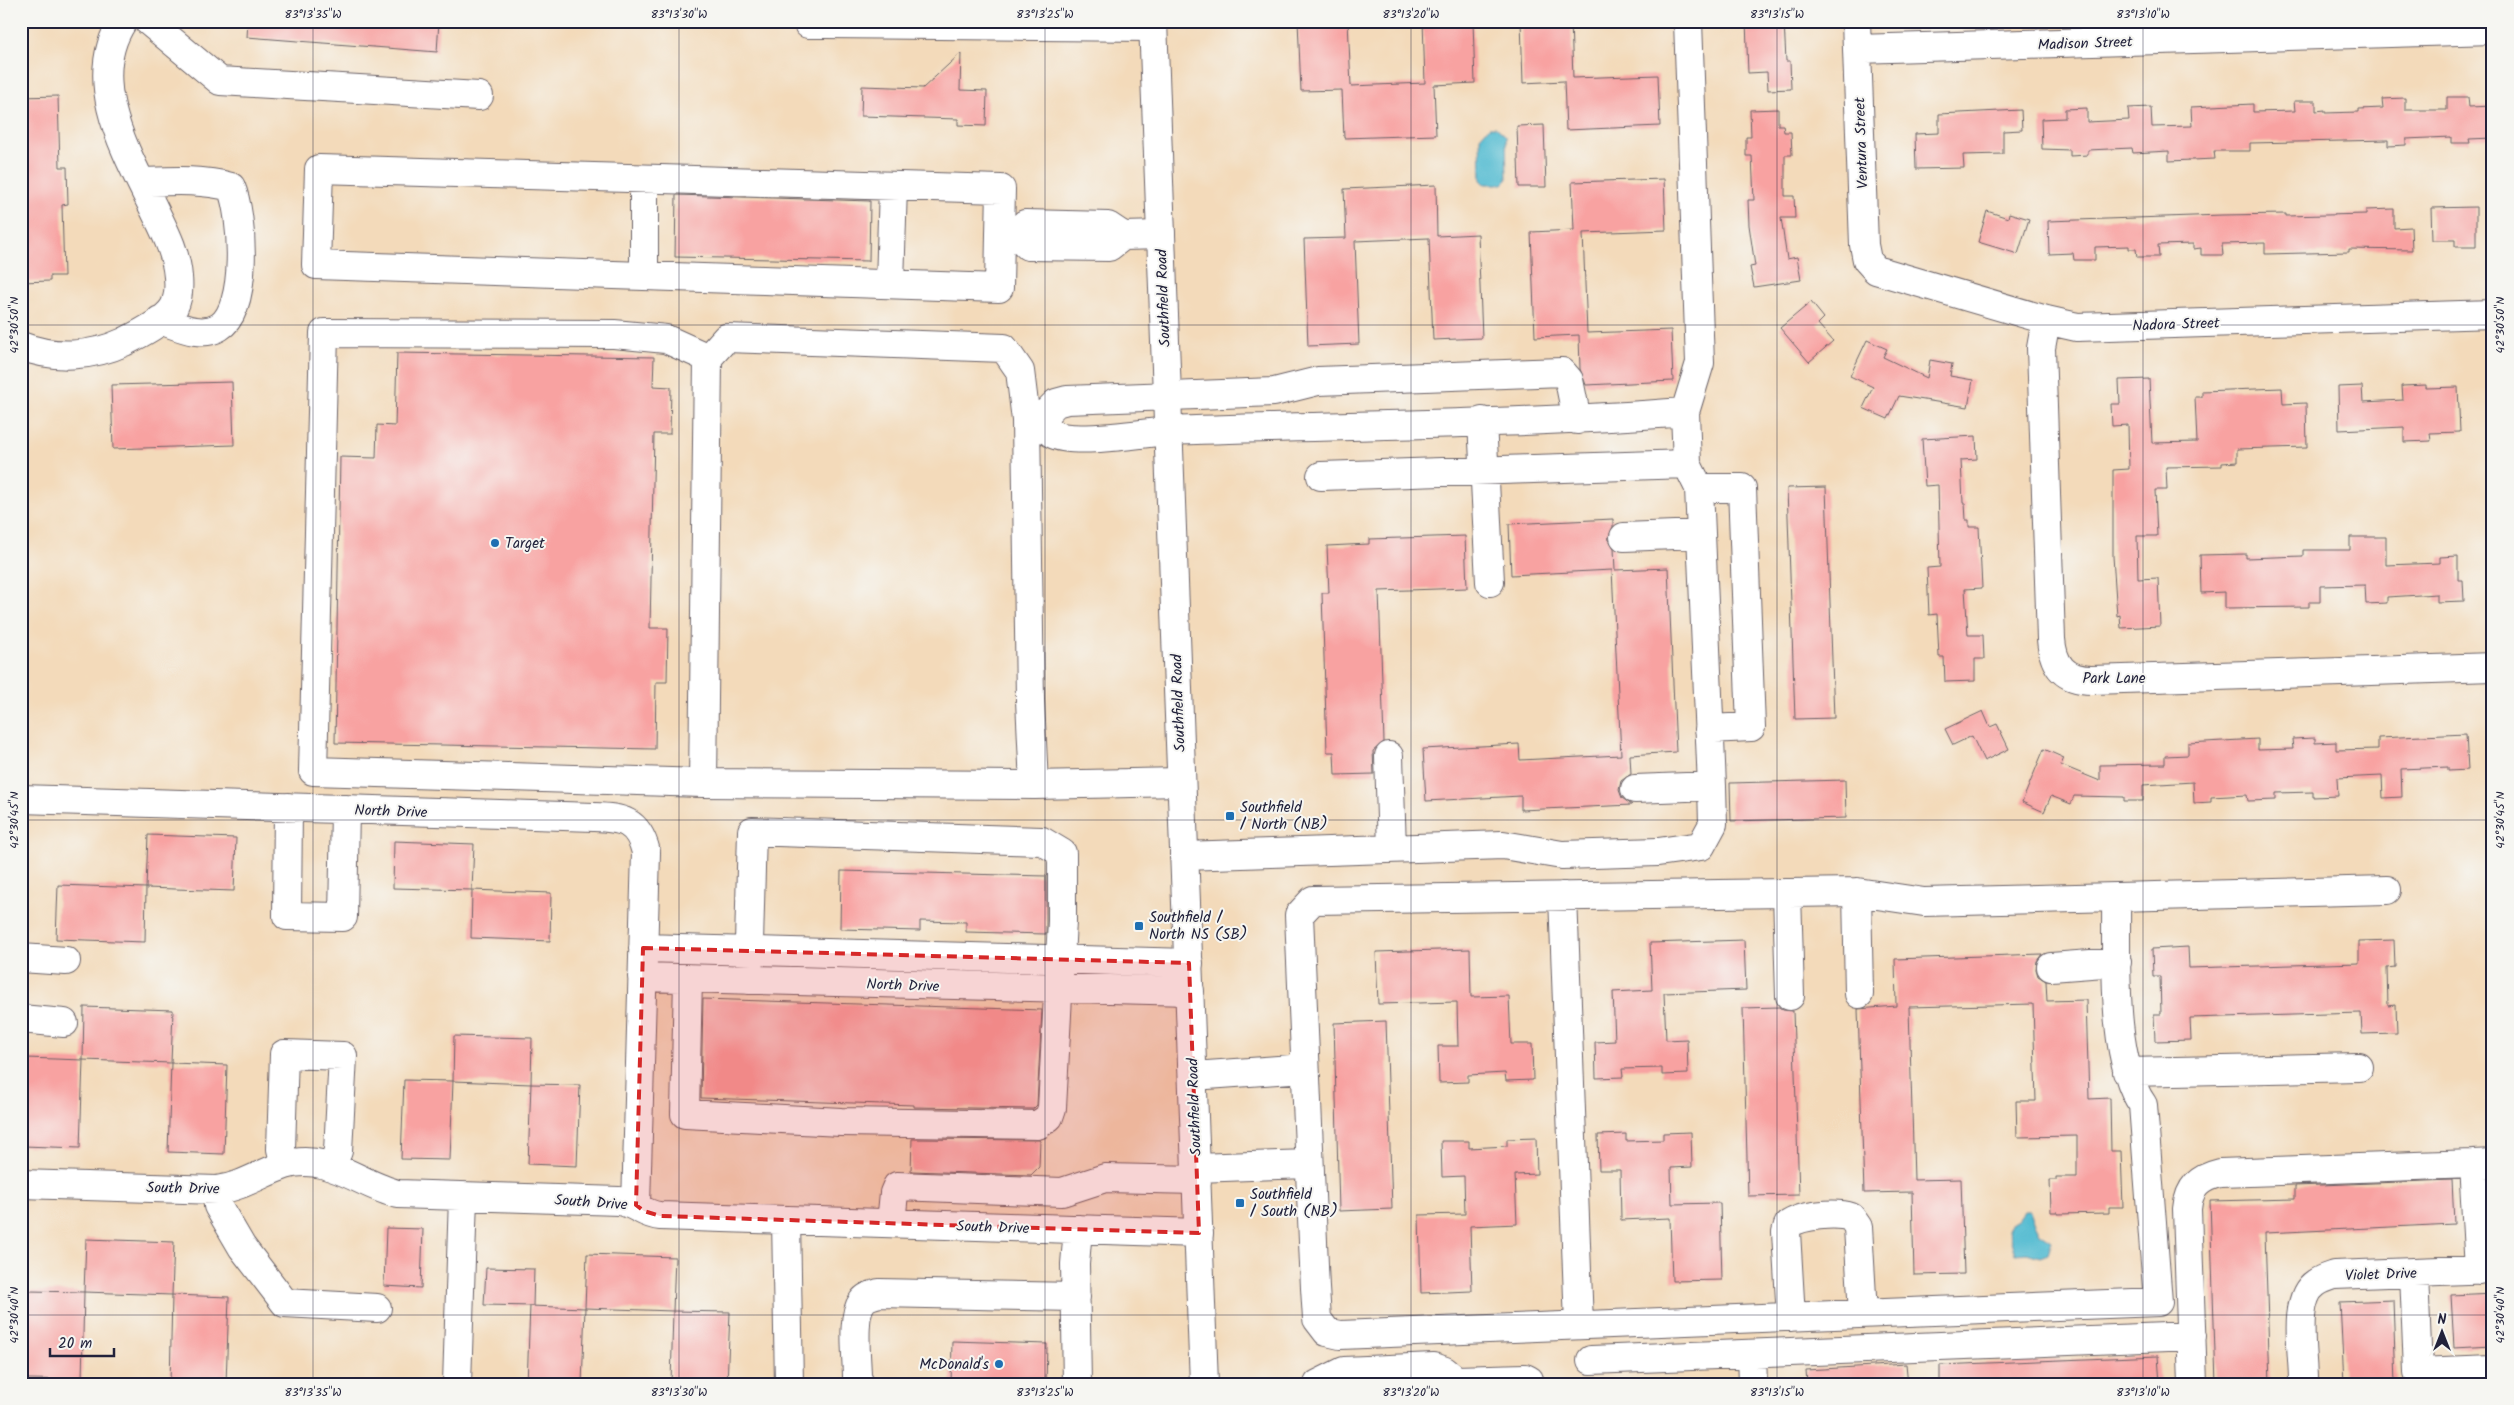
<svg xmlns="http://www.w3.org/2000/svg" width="2514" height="1405" font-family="Kalam,sans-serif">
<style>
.water{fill:#53bbd1;stroke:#3a6e86}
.building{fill:#f8a2a1}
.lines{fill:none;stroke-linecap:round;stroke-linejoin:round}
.minor-casing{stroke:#6b6267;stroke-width:30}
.major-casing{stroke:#6b6267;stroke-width:30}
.minor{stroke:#fff;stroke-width:28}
.major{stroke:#fff;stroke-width:28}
.marked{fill:#d62828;fill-opacity:0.2;stroke:#d62828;stroke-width:4;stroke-dasharray:10 6;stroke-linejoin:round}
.ticks{fill:none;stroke:#22223b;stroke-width:1;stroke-opacity:0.45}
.poi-dot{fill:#1f6fb2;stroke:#f6f6f2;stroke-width:2}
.labels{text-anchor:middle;stroke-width:4;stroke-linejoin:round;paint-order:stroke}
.street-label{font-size:15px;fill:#22223b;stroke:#f6f6f2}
.poi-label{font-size:15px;fill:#22223b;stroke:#f6f6f2;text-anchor:start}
.neatline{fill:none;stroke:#22223b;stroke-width:2}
.ticks-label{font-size:12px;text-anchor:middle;fill:#22223b}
</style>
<rect width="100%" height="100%" fill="#f6f6f2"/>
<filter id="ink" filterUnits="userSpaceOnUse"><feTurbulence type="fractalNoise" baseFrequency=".02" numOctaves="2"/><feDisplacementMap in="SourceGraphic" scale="10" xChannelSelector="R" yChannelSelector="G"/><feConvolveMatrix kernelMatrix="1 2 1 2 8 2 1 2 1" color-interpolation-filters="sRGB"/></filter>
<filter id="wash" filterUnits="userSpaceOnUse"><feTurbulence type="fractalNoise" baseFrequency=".0096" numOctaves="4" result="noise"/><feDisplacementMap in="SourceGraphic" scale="20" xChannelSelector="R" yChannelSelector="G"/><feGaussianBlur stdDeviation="1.12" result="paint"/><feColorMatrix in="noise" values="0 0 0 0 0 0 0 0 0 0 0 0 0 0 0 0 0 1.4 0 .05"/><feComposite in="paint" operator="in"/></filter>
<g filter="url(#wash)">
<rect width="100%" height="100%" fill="#f3daba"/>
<path class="water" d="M1489,127H1496L1506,136L1507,180L1503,184H1485L1481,180L1480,137Z
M2024,1211H2029L2040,1233L2052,1241L2048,1254L2040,1257L2027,1253L2015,1254L2008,1229L2011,1223L2019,1218Z"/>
<g id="blocks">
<path class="building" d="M248,21H439L437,52L247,37Z
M1298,21H1348L1351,86L1425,83L1423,21H1473L1475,83L1434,85L1436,135L1344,138L1342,90L1301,91Z
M1521,21H1571L1573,78L1658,75L1660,126L1566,130L1564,81L1523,83Z
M1746,21H1784L1786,61H1790L1791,89L1768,90L1767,72L1748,73Z
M961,53L960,90L987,91L986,126L958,125V119L861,116L862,86L923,88Z
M58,96L60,167H67L68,204L62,205L64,276H50V281L21,282V97Z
M2447,97H2468L2469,107L2493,106V138L2469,139L2470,143H2451V137L2406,139V145L2388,146V140L2250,143V151H2214L2215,159L2169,161V151L2133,153L2132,148L2088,150V155L2070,156V150L2042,149L2041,119L2065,118V109L2087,108V122L2129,120L2128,108L2151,107L2152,127L2192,126L2191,107L2253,104V112L2295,111L2294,101H2316V111L2325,110V113L2359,112V109L2383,108L2382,99L2405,98V110H2447Z
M1778,109V125H1783L1784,132H1791L1792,155H1785V196H1794L1795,218H1781L1787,259L1797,257L1801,280L1754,287L1750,267L1755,266L1749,225L1748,200H1754L1752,156H1746V137H1751L1750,110Z
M2021,110L2022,130L2003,131V154L1963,155L1964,168L1916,169L1915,134L1939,133V114Z
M1544,125L1546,187H1519L1517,126Z
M1664,179L1666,230L1583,233L1587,333L1671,330L1673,381L1586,385L1580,369L1579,335L1535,337L1531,232L1574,230L1572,182Z
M1436,185L1437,236L1478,234L1482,338L1433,340L1429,238L1355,241L1359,344L1308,346L1304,239L1346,238L1344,189Z
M676,195L870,201L869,261L675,257Z
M2476,207V247H2455V240H2432L2431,208Z
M2394,209V228L2411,227L2412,250L2349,249V252L2265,254V243L2222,244L2223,255H2201V248L2193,249V244L2158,245L2159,257H2137L2136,249H2129V246L2095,247V260H2074L2073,253L2049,254L2048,221L2222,215L2286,214V216L2366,214V210Z
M1987,211L2008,218L2009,213L2029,219L2018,254L1978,242Z
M1811,302L1824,318L1818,324L1833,341L1809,362L1780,328Z
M1867,340L1887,349L1883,357L1927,378L1930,360L1952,364L1950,376L1973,380L1968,407L1899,396L1888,419L1863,408L1873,387L1850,376Z
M397,353L654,357L653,386L671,387L670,434H654L650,628H668L667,682H656L655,749L335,743L340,457L376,458L377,425L395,426Z
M2149,379L2152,443L2197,442L2195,397H2202V391L2282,388L2283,404L2306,403L2307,447L2237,449V462L2222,463V466L2166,467L2167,490H2155L2157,536H2137L2138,579L2158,578L2160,626L2121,628L2120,615L2117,616L2113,556V470L2129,469L2128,425L2112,426L2111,404H2120L2119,380Z
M232,382L234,445L113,449L111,385Z
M2426,385V388L2458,387L2460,432L2430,433L2431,441L2404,442V427L2339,430L2338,387L2362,386L2363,402L2403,400L2402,386Z
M1976,436L1977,459L1961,460L1963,503H1965L1966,520H1969V527H1979L1982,588L1965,589L1968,635H1983L1984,659H1975V681L1945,682L1944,657H1939L1937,614L1929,615L1927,568L1940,567L1938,485L1925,486L1922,439Z
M1826,487L1834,718L1795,719L1787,488Z
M1613,519V527L1608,538L1614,548L1615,570L1668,568L1676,752L1630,755L1631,774L1621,781L1619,790L1622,798L1632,805L1521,810V796L1426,801L1423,749L1519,744L1520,760L1621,755L1612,570L1511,575L1509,524Z
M1465,536L1467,588L1379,591L1384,742L1373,751L1374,774L1335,775L1334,752H1327L1322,593H1329L1327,546L1369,544V539Z
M2350,537H2386V565L2440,563V557L2458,556V580H2463L2464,601L2437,602V594L2387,597V603L2366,604L2365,585L2320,586V602H2309V607L2225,608V592L2201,593L2200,555L2246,554V558L2303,556V550H2350Z
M1983,711L1990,727L1997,724L2009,749L1984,761L1972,736L1953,745L1945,729Z
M2466,734L2468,770L2448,771V767L2401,769L2402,797L2383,798L2382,776L2337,778L2338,796L2313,797V792L2276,793V800L2248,801L2247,795L2211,797V802L2194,803L2193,782L2143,785V801H2124V797L2074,796L2071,804L2051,796L2044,812L2022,802L2044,749L2064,758L2061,765L2100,781V765L2165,764V756L2188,755V743L2258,739V750L2293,749L2292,739L2315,738V743L2336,742V750L2378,749V738Z
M1845,780L1846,818L1731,821L1730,783Z
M148,835L236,838L234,891L146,888Z
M394,841L474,844L472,890L393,888Z
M841,871L1046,876V934L966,932V922L920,921V931L840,929Z
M58,885L146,888L145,942L56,939Z
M472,890L551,893L550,941L471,938Z
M1744,940L1746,990L1664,993L1666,1040L1687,1039L1688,1074L1662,1075V1068L1622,1069L1623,1077L1596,1078L1595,1042L1615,1041L1613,992L1652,990L1650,943Z
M2394,940L2395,967L2387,968L2388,1006L2396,1005L2397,1033L2362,1034L2361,1013L2190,1018L2191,1040L2155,1041L2154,1014H2161L2160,976H2153L2152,949L2188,947L2189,968L2359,963V941Z
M1470,949L1471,997L1509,996L1511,1044H1532L1533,1080L1506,1081L1505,1073L1468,1075V1082L1439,1083L1438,1046H1458L1457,1002L1378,1004L1376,952Z
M2042,954L2037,961L2036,969L2038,976L2046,981L2047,1001L2086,1000L2089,1099L2110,1098L2111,1151H2121L2123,1207H2109V1213L2057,1214V1212H2051L2050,1180H2056V1177H2077V1136L2017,1137L2016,1101H2036L2033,1004L1909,1007L1914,1180L1961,1179L1964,1274L1914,1275L1912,1192L1864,1193L1858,1009L1896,1006L1895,959Z
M703,999L1042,1010L1037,1105L1033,1109L914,1107V1105L701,1098Z
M84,1007L173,1010L171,1063L83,1060Z
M1779,1007L1783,1010L1793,1011L1799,1195L1748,1196L1743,1008Z
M1386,1021L1392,1209L1339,1211L1334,1023Z
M454,1036L532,1038L531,1084L453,1081Z
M26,1058L83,1060L80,1148L23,1146Z
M171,1063L227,1065L224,1154L168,1152Z
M404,1080L453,1081L450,1160L401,1159Z
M531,1084L580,1085L577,1166L528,1164Z
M1691,1132L1692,1167L1671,1168L1672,1204L1720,1203L1722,1280L1672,1281L1670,1218L1621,1220L1620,1170H1599L1598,1135L1626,1134V1141L1663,1140V1133Z
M1536,1138L1537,1174L1515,1175L1517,1224L1470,1226L1472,1291L1421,1293L1419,1215L1465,1214L1464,1176L1442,1177L1441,1141H1469V1148L1507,1146V1139Z
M912,1139L1040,1140L1039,1167L1031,1175L911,1171Z
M2452,1180L2454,1224L2265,1233L2270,1384H2216L2210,1201L2295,1199V1186Z
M386,1228L423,1229L421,1288L384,1286Z
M86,1239L174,1242L172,1295L84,1292Z
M587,1254L675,1257L673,1311L585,1308Z
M486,1268L534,1269L533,1306L484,1305Z
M28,1291L84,1292L82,1380L25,1379Z
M2493,1293V1346L2454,1348L2451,1295Z
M172,1295L229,1297L226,1384H170Z
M2393,1300L2396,1384H2344L2340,1302Z
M530,1306L585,1308L582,1384H527Z
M673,1311L730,1312L727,1384H671Z
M952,1341L1047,1344L1046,1384H951Z
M2158,1356L2160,1384H1940V1365Z
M1906,1364L1908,1384H1807L1806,1370Z"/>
</g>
</g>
<g filter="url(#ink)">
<use href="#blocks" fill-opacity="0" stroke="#6b6267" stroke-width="1"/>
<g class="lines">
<defs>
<path id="minor" d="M148,21L220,81L479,96
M808,21V24H825L1153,27
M1856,21L1864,245L1867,260L1876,270L2046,320L2077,327L2493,314
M1857,49L2493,30
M644,179V276
M142,182C172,181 201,179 231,187C243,215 249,309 219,327C201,338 178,326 160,320
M1000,234L999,288L316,265L319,169L1001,189L1000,234H1016L1025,224L1108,226L1123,236L1161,235
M1016,234L1028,246L1109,247L1123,236
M890,284L893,186
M2046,320L2041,348L2051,639C2053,665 2064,680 2092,680L2493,667
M21,346C54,359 92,357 124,342C138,335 166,321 174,307C178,299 179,287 178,277C176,251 164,230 153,207C126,152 84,80 123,21
M1026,420L1030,700L1034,785
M1039,420C1043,424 1048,432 1053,434C1073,445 1144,433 1168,431C1340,425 1513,425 1685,412
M1482,421L1490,582
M1321,476L1687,464
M1699,488H1742L1751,727L1709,729
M1624,537L1700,534
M1389,756L1392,849
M1181,782L1034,785L703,783L708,358L726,338L1004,348L1020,371L1026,420H1039L1056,403L1067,400L1274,392L1318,381L1562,372L1569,380L1577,420
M703,783L313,771L324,333L614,334L666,339L708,358
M1635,789L1712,786
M21,799L594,817C622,818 638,820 646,852L636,1205
M288,807L287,916L343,917L345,809
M1184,856L1503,845L1562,855L1658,852L1701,846L1713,824L1712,786L1699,488L1687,464L1685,412L1700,363L1688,21
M1857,892L1924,902L2116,897C2117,954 2110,1059 2143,1105L2158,1302L1340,1335L1327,1332L1317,1319L1315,1288L1299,915L1313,900Z
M1857,892L1859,994
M1787,893L1790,996
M1563,896L1579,1325
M2116,897L2387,890
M643,948L1189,963
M21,958L66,961
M2051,967L2117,962
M642,977L1190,991
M688,978L685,1114L841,1122L1038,1125L1049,1117L1052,1108L1062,921V853L1042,841L752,831L748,980
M21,1019L64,1023
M2127,1072L2359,1067
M1193,1076L1305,1068
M285,1165L281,1149L284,1054L343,1056L338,1151L332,1166
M1197,1168L1308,1164
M21,1184L217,1190C242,1187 261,1173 285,1165C327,1152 360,1185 398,1194L619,1201C634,1203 645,1215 660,1216L1199,1233
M217,1190L218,1206L242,1247L285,1303L377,1308
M786,1220L789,1384
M891,1223L894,1193L897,1186L1062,1192L1105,1178L1197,1180
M2479,1270L2473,1164L2493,1163
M2414,1273L2418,1372L2493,1369
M1791,1317L1786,1232L1788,1225C1801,1215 1836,1212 1851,1217L1858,1227L1863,1314
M1752,1354L1753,1384
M1591,1360L2192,1336
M457,1384L463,1197
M860,1384L857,1377C857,1358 851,1317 862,1302C866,1296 872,1295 879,1293L1076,1297
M1077,1384L1075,1264L1078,1229
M1318,1384L1344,1371L1434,1367L1445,1371L1456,1380L1525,1378L1529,1380V1384
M2193,1384L2187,1209C2189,1187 2199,1178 2220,1173L2473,1164
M2303,1384C2304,1357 2291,1299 2316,1283C2321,1279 2328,1277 2334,1275L2493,1269"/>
<path id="major" d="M1153,21L1204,1384"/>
</defs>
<use href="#minor" class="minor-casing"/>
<use href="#major" class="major-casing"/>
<use href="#minor" class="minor"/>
<use href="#major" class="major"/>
</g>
</g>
<path class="marked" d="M643,948L1189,963L1199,1233L660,1216L644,1211L636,1205Z"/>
<path class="ticks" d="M313,21V1384M679,21V1384M1045,21V1384M1411,21V1384M1777,21V1384M2143,21V1384M21,325H2493M21,820H2493M21,1315H2493"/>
<g class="poi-dot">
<circle cx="495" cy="543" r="5"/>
<rect x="1225" y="811" width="10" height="10" rx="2.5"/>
<rect x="1134" y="921" width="10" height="10" rx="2.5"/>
<rect x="1235" y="1198" width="10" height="10" rx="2.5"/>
<circle cx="999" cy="1364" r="5"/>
</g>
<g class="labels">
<g class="street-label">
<text transform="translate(2085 43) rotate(-2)" y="5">Madison Street</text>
<text transform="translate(1861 143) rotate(-92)" y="5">Ventura Street</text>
<text transform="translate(1163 298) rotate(-92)" y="5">Southfield Road</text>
<text transform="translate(2176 324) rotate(-2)" y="5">Nadora Street</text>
<text x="2114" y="683">Park Lane</text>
<text transform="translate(1178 703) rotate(-92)" y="5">Southfield Road</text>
<text transform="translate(391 811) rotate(2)" y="5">North Drive</text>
<text transform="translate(903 985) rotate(2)" y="5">North Drive</text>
<text transform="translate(1194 1107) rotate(-92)" y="5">Southfield Road</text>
<text transform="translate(183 1188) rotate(1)" y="5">South Drive</text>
<text transform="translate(591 1202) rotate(4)" y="5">South Drive</text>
<text transform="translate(993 1227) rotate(2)" y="5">South Drive</text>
<text transform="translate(2381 1274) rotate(-2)" y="5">Violet Drive</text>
</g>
<g class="poi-label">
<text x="505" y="548">Target</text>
<text x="1240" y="812">Southfield<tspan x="1240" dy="17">/ North (NB)</tspan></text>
<text x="1149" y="922">Southfield /<tspan x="1149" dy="17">North NS (SB)</tspan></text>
<text x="1250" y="1199">Southfield<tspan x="1250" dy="17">/ South (NB)</tspan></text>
<text x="989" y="1369" text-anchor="end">McDonald's</text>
</g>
</g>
<rect width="2514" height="1405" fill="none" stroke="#f6f6f2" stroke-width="55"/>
<g transform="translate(2442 1332)" stroke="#f6f6f2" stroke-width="4" paint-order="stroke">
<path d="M0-4L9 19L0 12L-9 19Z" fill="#22223b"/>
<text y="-8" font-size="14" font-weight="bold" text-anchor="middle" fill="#22223b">N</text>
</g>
<path d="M50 1348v8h64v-8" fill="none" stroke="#22223b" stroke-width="2.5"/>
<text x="58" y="1348" font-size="15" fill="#22223b" stroke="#f6f6f2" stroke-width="4" paint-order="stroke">20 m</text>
<rect x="28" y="28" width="2458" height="1350" class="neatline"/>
<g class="ticks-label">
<text x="313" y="18">83°13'35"W</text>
<text x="679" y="18">83°13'30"W</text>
<text x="1045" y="18">83°13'25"W</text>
<text x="1411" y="18">83°13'20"W</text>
<text x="1777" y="18">83°13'15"W</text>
<text x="2143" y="18">83°13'10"W</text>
<text transform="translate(14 325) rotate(-90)" y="4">42°30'50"N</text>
<text transform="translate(2500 325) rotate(-90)" y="4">42°30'50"N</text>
<text transform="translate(14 820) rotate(-90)" y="4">42°30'45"N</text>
<text transform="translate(2500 820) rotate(-90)" y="4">42°30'45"N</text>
<text transform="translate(14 1315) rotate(-90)" y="4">42°30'40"N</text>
<text transform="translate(2500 1315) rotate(-90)" y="4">42°30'40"N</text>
<text x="313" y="1396">83°13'35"W</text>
<text x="679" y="1396">83°13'30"W</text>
<text x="1045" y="1396">83°13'25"W</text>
<text x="1411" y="1396">83°13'20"W</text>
<text x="1777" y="1396">83°13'15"W</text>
<text x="2143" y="1396">83°13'10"W</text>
</g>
</svg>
